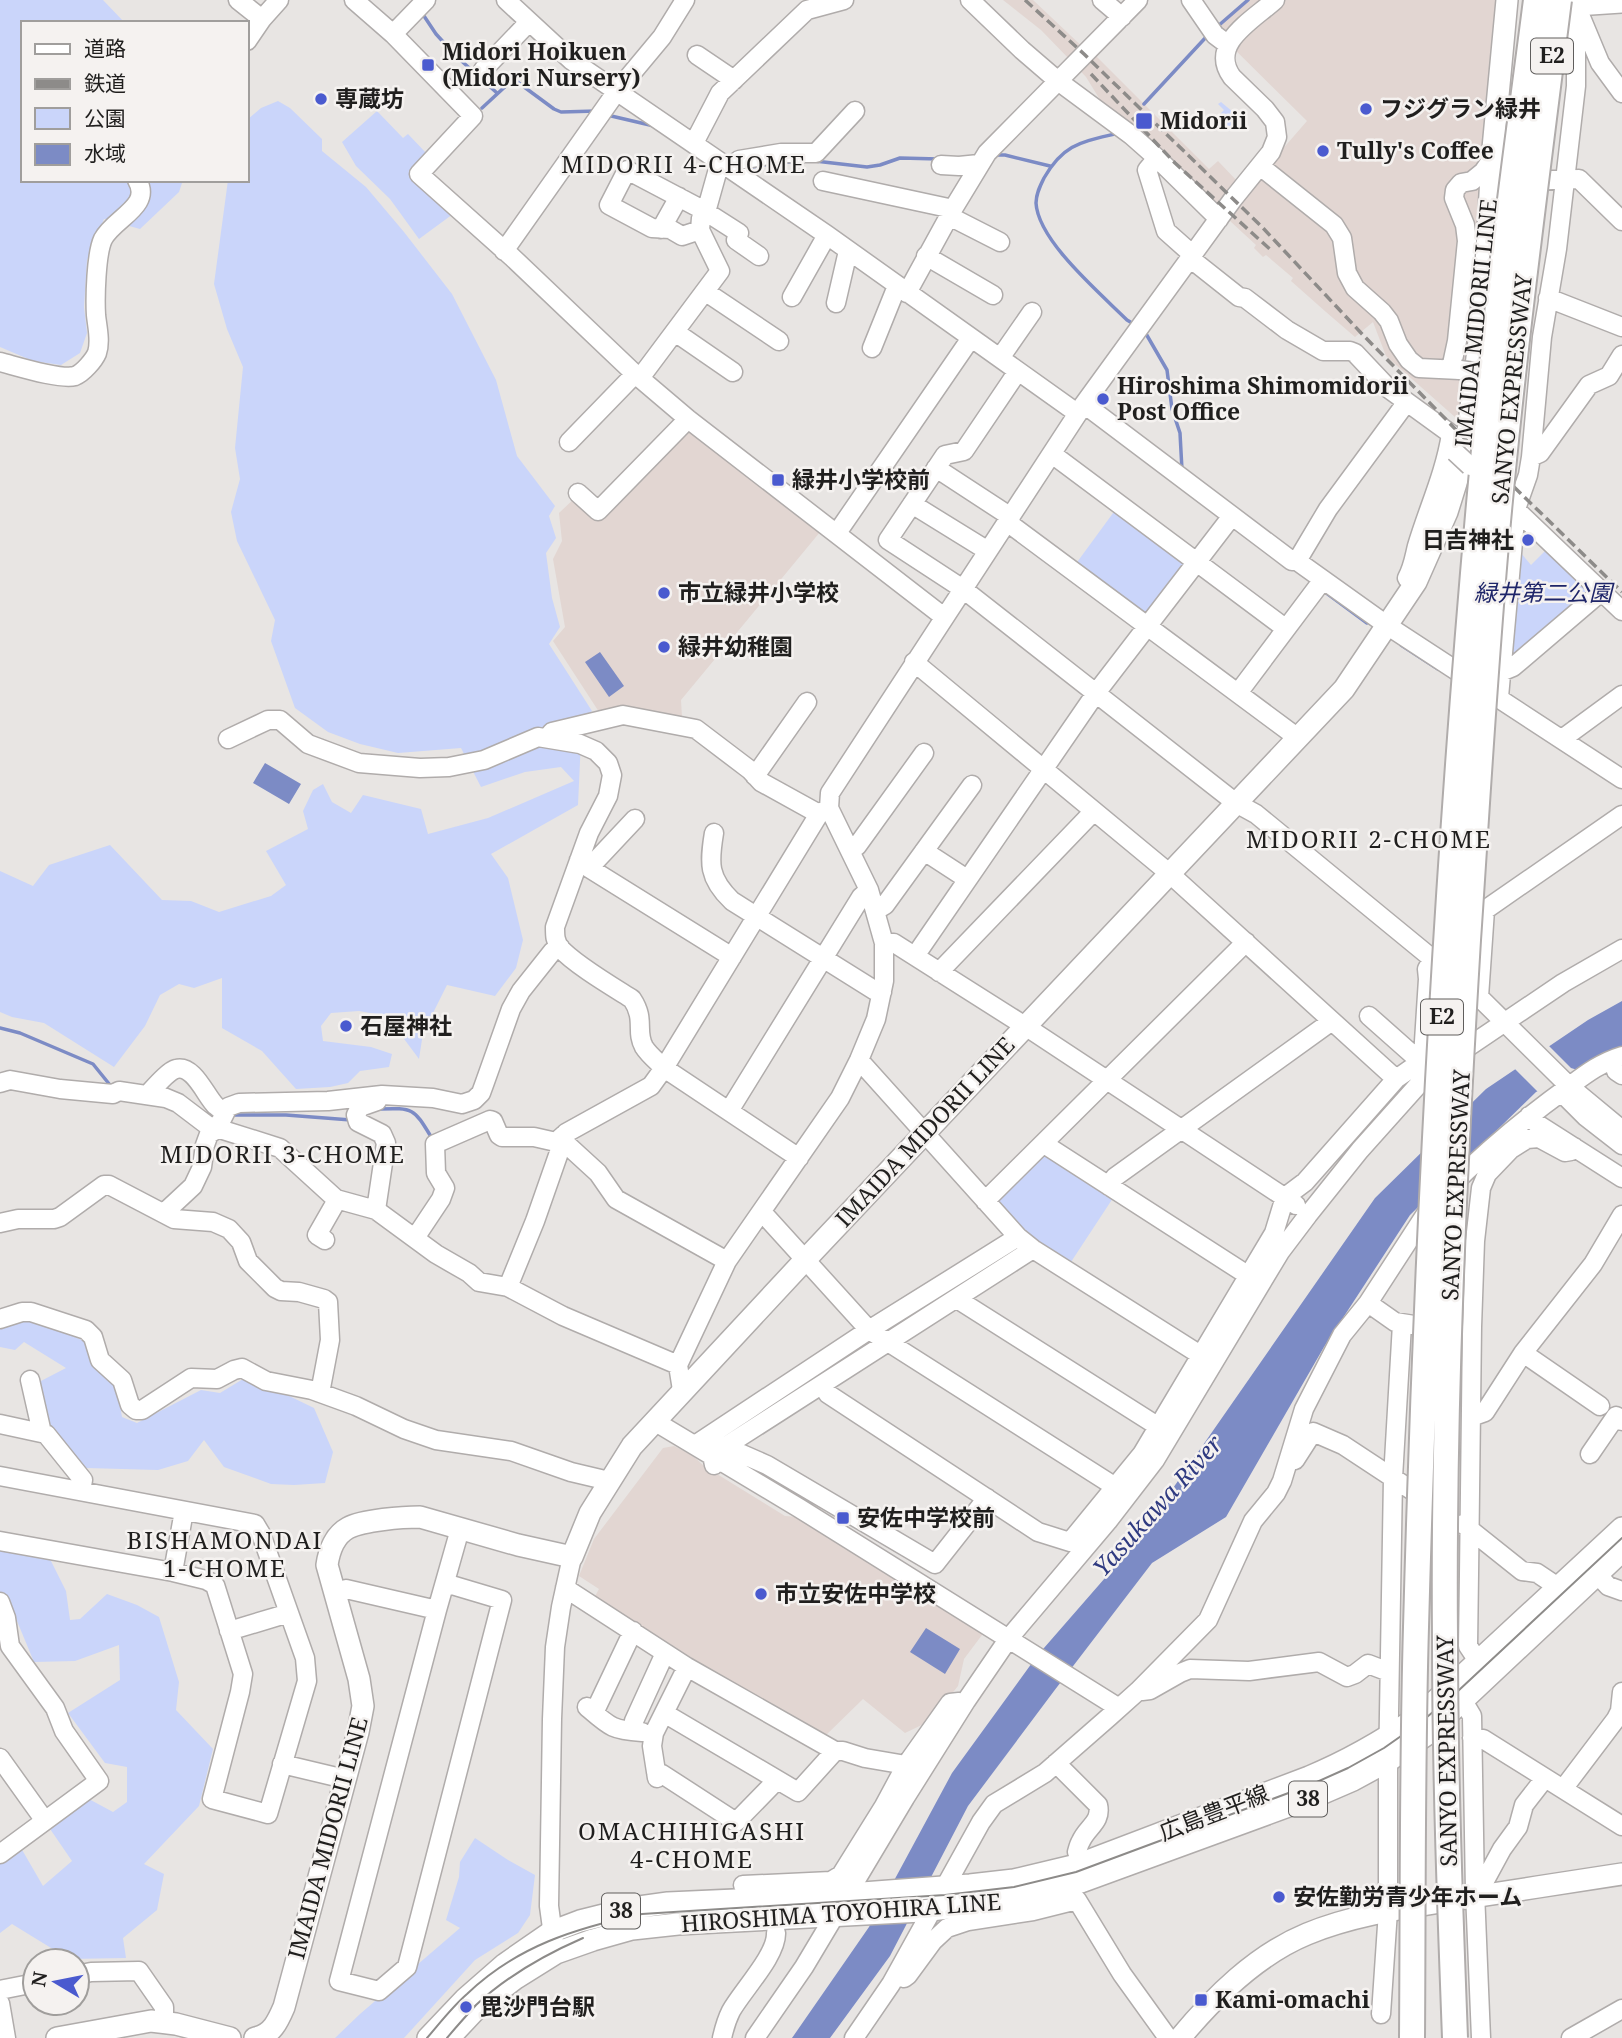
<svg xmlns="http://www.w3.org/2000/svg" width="1622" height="2038" font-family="'Noto Serif','Noto Sans JP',serif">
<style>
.built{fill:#e2d6d2}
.green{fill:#cad5fa}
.water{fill:#7c8bc5}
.pier{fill:#e8e5e3}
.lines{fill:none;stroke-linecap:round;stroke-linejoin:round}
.stream{stroke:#7c8bc5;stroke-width:3.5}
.minor-casing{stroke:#b0acab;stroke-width:21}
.major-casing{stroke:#b0acab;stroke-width:24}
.minor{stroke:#fff;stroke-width:18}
.major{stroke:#fff;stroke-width:21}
.tram{stroke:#8d8b89;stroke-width:2}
.rail{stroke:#8d8b89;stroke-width:3.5;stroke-dasharray:10 5;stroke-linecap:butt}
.minor-bridge-casing{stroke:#b0acab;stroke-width:21;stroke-linecap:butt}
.highway-bridge-casing{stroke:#b0acab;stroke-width:28;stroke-linecap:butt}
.minor-bridge{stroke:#fff;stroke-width:18}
.highway-bridge{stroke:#fff;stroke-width:24}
.poi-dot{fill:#4a5acf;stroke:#f5f2f0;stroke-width:2.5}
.labels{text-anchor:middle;stroke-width:5;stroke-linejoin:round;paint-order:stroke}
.shield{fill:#f5f2f0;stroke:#605e5d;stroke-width:2}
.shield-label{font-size:21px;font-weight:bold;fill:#201f1e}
.poi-label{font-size:23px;font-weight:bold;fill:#201f1e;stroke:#f5f2f0;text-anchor:start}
.street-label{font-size:23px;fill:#201f1e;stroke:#f5f2f0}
.park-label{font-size:23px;font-style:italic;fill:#1e2569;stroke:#f5f2f0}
.neighbourhood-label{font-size:24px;letter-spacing:2px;fill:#201f1e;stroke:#f5f2f0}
.water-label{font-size:24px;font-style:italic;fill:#2f3a80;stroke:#f5f2f0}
</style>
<rect width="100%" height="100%" fill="#e8e5e3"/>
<path class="built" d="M1003,0H1033L1088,52L1090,50L1209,169L1218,161L1239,183L1240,198L1307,121L1215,30L1250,0H1512L1473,433L1386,356L1373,322L1355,337L1326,312L1291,281L1293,278L1266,255L1263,257L1254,248L1256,245L1102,103L1086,77L1073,63L1041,30Z
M692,429L825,526L681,700L682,717L620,710L601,715L553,641L565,627L553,559L562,541L559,513L577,496L597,519L683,430Z
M674,1446L692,1455L704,1466L785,1516L799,1517L985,1631L964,1659L958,1686L930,1721L905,1733L863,1699L822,1739L693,1664L593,1600L599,1589L579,1576L594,1539L663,1448Z"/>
<path class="green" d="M0,0H103L125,23H23V180H183L179,192L140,229L104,219L87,260L84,307L87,333L80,353L61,365L33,361L0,347Z
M278,101L290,108L322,139V151L366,187L404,232L452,294L496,380L517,456L555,506L549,516L556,538L546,553L552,598L560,627L549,644L592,711L582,718L578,805L491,854L508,878L523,940L516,968L495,996L447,985L423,1033L419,1059L387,1016L359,1011L331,1013L321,1026L323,1041L371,1047L392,1054L389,1067L360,1071L348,1083L330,1087L296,1089L262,1051L222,1028V978L194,988L179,984L160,995L145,1026L114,1067L44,1023L12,1017L0,1012V871L33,886L49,865L110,845L162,900L191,901L219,912L271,896L286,885L266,851L308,829L303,811L313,790L323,784L332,802L351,813L363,795L421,809L428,834L488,818L574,781L561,767L525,772L481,787L461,748L398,753L360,744L328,732L295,708L271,641L275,620L237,541L231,512L240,479L235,448L243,367L227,329L214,284L228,180H247V120L261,108Z
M1221,102L1233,112L1236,119L1235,127L1229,131L1216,129L1204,120L1207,116L1213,121L1224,110L1218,104Z
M377,111L403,138L408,134L428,155L409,175L453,214L419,239L390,199L356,166L342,142Z
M1116,509L1187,562L1149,618L1075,565Z
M1515,546L1531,565L1548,548L1589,593L1504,664Z
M1043,1154H1051L1115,1195L1069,1265L1037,1246L997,1204L998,1199Z
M32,1319L84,1341L95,1367L117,1388L122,1417L137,1423L201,1390L220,1393L248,1376L314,1408L333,1452L325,1483L294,1485L271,1484L224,1467L204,1440L188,1461L158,1470L86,1468L50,1430L39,1382L66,1368L24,1342L15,1350L0,1347V1326Z
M0,1548L49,1557L66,1591L70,1620L80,1619L107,1594L137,1605L159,1617L179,1682L176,1710L213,1749L199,1806L144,1864L164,1874L157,1910L123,1938L126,1958L69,1959L12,1924L0,1933V1858L21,1848L43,1886L72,1861L48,1826L87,1798L113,1812L127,1802V1767L105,1763L68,1713L120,1680L119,1645L75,1661L34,1662L12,1609L0,1593Z
M475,1838L508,1860L535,1875L530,1915L518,1933L475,1960L404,2038H335L360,2014L460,1928L446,1920L459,1877L460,1862Z"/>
<path class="water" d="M600,652L624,686L609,697L585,662Z
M265,763L301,784L289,804L253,783Z
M1622,1001V1051L1536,1092L1410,1215L1324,1347L1226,1517L1152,1563L1054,1691L968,1806L890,1956L830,2038H792L869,1927L952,1773L1037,1656L1132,1547L1375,1198L1486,1089L1588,1020Z
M926,1628L960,1649L945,1674L910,1652Z"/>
<path class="pier" d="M1547,1044L1571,1068L1584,1072L1540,1094L1513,1067Z"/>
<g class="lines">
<path class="stream" d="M422,13L436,34L456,56L497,93
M1218,26L1248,0
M1144,104L1208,35
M482,108L510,82L516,81L554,109L561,112L597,111
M607,115L654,126
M1119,133C1082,142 1064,143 1044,178C1040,186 1036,194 1036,203C1038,241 1101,294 1127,320L1132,323
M993,155H1005L1050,166
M815,161L867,167L880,165L900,158L939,159
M746,168L781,162H801
M1145,332L1167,370L1172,409L1180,433L1182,470
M1321,589L1367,623
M1401,645L1438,669
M0,1028L20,1033L93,1064L110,1085
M376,1109C415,1108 413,1107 433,1140
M230,1115H286L351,1120"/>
<defs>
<path id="minor" d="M238,0L262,19
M354,0L393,34L473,116L419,174L512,257L635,374L688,419L944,617
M506,0L571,60L827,235L1077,413
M970,0L1022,50L1058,81L1131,135L1157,158L1219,219
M1102,0L1122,17
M1191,0L1215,35L1227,44
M1580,15L1600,63L1622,93
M393,34L426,0
M247,41L262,19L279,0
M697,55L734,80
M483,70L529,22
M694,143L720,93L807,10L844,0
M1157,158L1147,170L1166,231L1193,255
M941,165L959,166L979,164
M1260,166L1334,225L1342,238L1347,273L1355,288L1382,312L1389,321L1398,344L1409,360L1419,368L1460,370
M731,169L739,160L781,153H816L855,111
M823,181L953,209
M1526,181L1579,179L1622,221
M706,212L720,162
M949,216L1000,242
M661,229L679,197
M700,230L682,236L670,229L652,228L609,205L627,170L703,210L739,233L736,240L759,256
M504,251L617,91L662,37L685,0
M926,256L993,295
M1191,259L1239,297L1245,298L1287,330L1323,351H1350L1355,353L1389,389L1451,434C1445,473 1428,509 1417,546C1414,558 1413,567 1407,578
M706,292L779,341
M907,293L953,209L987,153L1138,0
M792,297L827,235
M1548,298L1622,327
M836,303L848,251
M675,332L733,372
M872,348L897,286
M1000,358L1032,312
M0,362C16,366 60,380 75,376C83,373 94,360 97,353C101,341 97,326 96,315C95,298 96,254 103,239C114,218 153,206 137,180
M1451,369L1457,341L1467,241L1465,225L1454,198L1455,190L1461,183L1472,181L1483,172L1492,159
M1018,371L964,451L945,455L888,540L963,589L1236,803L1256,814L1479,997L1569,1086L1622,1130
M640,378L720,271L700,230L701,218
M1084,404L1292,561H1297L1388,626L1622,779
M569,442L635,374
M1052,454L1285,628
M1531,457L1540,453L1589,385L1609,376L1622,355
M936,468L1011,517
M578,493L598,511L688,419
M912,504L988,551
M1511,505L1622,611
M1007,522L1298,738
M837,533L971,338
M1297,561L1328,509L1406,403
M914,662L1169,873L1396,1079
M1501,672L1513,667L1601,592
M1238,693L1322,581
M1499,697L1516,509L1528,475L1531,457L1542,337L1557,249L1576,86V5
M547,738L552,732L623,715L696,729L750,770L761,782L819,814
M228,739L268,720H280L308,744L359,763L420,768L449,767L484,760L538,737L580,744L596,751L608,763L612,775L608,796L589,833L555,927C555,936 555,941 560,948C574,964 613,987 632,999C646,1020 635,1031 644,1047C649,1055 658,1062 664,1068L799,1158
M1562,739L1622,695
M755,776L807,702
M714,833C709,863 708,878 732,901L874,990L882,992
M850,851L857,846L924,753
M924,851L967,879
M579,860L589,868L732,957
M589,868L635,819
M875,911L885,905L972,785
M884,943H894L1025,1026L1296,1205
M915,956L1096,693L1232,516
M939,972L1094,811
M1479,997L1485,910L1622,815
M1369,1016L1413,1055L1423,1057
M859,1060L1018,1237L1033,1249L1202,1356
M1616,1071L1622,1075
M0,1083L10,1080L60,1089L113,1094L119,1091L166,1098L178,1103L207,1125L280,1148L336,1199L376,1210L436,1254L469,1273L479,1282L508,1287L563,1316L678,1365
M147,1095C153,1089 168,1071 176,1069C194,1064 206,1097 216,1106C219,1109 222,1110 225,1112
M1564,1095L1586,1117L1622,1145
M729,1111L861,897L869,890
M1529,1116L1536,1123L1622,1178
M566,1133L563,1141L598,1173L616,1199L727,1261
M1044,1144L1249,1276
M1109,1186L1115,1177L1332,1021
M1451,1186C1488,1149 1528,1116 1571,1085C1587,1073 1602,1062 1622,1056
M985,1201L1246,942
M376,1210L386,1143L382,1134L358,1122L356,1115L360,1107L377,1101
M762,1212L869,1330L1114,1486
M164,1213L193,1186L202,1167L205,1145L209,1134L217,1129L228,1107L239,1103L328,1101L382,1095L433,1098L462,1104L474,1100L481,1093L485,1082L511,1009L521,991L552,952L560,947
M0,1223L18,1219H54L60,1217L104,1185H109L174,1219L213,1222L229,1229L241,1242L248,1261L275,1288L281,1291L299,1292L324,1299L328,1302L330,1340L320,1393
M415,1238L441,1199L445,1188L436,1173L435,1144L490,1120L493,1121L499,1135L502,1137H534L556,1142L566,1133L651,1086L664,1068L819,814L829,808
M325,1240L317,1235L337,1200
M508,1287L535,1221L563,1141
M957,1299L1159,1427
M1368,1303L1395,1322L1414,1325
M0,1319L22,1312H31L86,1330L93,1337L100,1360L122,1380L130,1405L136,1410H142L191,1378L217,1379L234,1370L242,1368L266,1381L312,1390L356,1406L404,1429L436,1440L511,1451L571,1472L609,1481
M1523,1353L1600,1406
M30,1380L42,1433
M822,1385L828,1394L1038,1532L1070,1542L1142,1454L1274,1233L1285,1197L1305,1182L1396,1079L1416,1065L1423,1057L1428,979L1427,969L1433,958
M682,1390L678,1365L727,1261L840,1098L859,1060L876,1019L884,981V943L869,890L829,808L830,793L1084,404L1233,199L1271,152L1277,137L1275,122L1265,109L1232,77C1208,44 1253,20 1275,0
M1471,1417L1485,1412L1523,1353L1593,1264L1622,1215
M654,1421L799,1508L1119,1708
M0,1424L46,1434L83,1480L81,1491
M695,1445L869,1330L1018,1237
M726,1447L767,1465L935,1564L987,1498
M1590,1454L1616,1416L1622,1421
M1295,1460L1313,1432L1343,1445L1428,1501
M714,1465L712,1455L1033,1249
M0,1476L255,1524L261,1534L305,1658L307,1681L268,1814L212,1799L240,1692L243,1674L215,1585L206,1580L173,1572L0,1541
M1463,1524L1522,1571L1537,1573L1558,1587
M173,1572L184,1511
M1597,1574L1608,1586L1622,1591
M445,1583L502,1600L407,1967L379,1991L339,1981L437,1610L460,1529
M565,1588L687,1667L835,1751
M334,1593L346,1589L437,1610
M0,1602L6,1618L10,1646L55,1708L64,1731L99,1781L0,1854
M229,1631L289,1613
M1478,1661L1468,1646L1469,1574L1472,1327L1475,1241L1481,1188L1487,1174L1511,1149L1527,1139L1539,1138L1565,1152L1571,1151L1574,1147
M1142,1691L1150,1690L1180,1673L1190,1669L1249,1671L1319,1662L1347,1677L1355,1674L1368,1664L1389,1672
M1463,1701L1472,1716L1475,1892L1481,2038
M587,1707C610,1727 612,1730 642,1732
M594,1713L633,1631
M664,1713L798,1792L835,1751H843L865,1758L906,1765
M632,1731L634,1721L665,1653
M1472,1738L1483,1739L1622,1826
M0,1758L45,1821
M1056,1763L1098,1805C1102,1822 1087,1827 1081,1841C1079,1844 1078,1848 1077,1852
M282,1764L345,1779
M656,1772L662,1774L736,1822L777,1780
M657,1778L652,1746L654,1733L687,1667
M1563,1789L1616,1719L1620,1711L1622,1692
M743,1885L831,1881L841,1875L884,1806L906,1765L950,1703L959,1702
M1476,1897L1502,1849L1518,1827L1524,1805L1545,1778
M554,1943L549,1906L552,1719L555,1647L561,1607L572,1557
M77,1975L91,1972L139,1971L164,2007V2023
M904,1978L908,1975L933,1941L947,1928L968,1921L1033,1911L1077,1900L1122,1974L1168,2038
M0,1990L35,1983
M0,2003L6,2038
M1381,2014L1388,1911V1772L1393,1478L1402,1324
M722,2038C724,2029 727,2019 731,2011C742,1991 777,1955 776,1933
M755,2038L804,1967L905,1798L966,1701L1009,1638L1108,1521L1155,1460L1280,1252L1308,1215L1360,1150L1428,1074L1563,983L1622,949
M854,2038L891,1984L981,1822L994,1804L1045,1773L1109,1717L1138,1691L1208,1620L1253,1521L1276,1493L1282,1481L1304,1409L1342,1335L1368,1303L1431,1206
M1571,2038L1622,2009"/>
<path id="major" d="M1548,0L1576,5L1622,2
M57,2038L151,2021L176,2024L230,2038
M255,2038C272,2035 278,2021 284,2007L358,1732L363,1706L359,1679L327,1565C329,1551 335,1535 348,1528C363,1520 403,1517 420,1517L518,1545L572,1557L590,1513L632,1446L805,1260L1344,689L1416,582L1447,512L1461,467L1467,440L1484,300L1492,159L1507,0
M428,2038L465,1999L505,1964L551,1932L580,1921L632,1908L668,1903L822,1896L970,1885L1014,1880L1077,1865L1309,1777C1348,1761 1384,1740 1419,1716L1622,1528
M449,2038L478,2007L516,1978L556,1953L593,1940L632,1929L678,1924L922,1911L1017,1900L1081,1882L1316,1796L1353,1780L1388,1761L1426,1735L1622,1551
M1180,2038C1214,1997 1256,1955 1307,1934C1353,1915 1404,1908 1453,1900C1509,1891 1566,1883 1622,1874"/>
</defs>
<use href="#minor" class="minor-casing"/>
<use href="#major" class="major-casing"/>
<use href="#minor" class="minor"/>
<use href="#major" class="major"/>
<path class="tram" d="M427,2038C440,2023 452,2007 467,1994C517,1946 576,1928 642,1914L945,1895L1014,1887L1076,1872L1310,1785L1348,1768L1384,1748L1421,1722L1458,1691L1622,1538
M447,2038C456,2027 466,2016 476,2005C507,1976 544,1955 583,1938"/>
<path class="rail" d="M1025,0L1084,54L1263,228L1363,335L1474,448L1622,592
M1091,74L1175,163L1273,252"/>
<defs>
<path id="minor-bridge" d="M1460,370L1488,374
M1455,452L1470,466"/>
<path id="highway-bridge" d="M1412,2038C1413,1901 1412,1764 1416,1627C1428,1180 1454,730 1500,285C1510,190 1524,95 1536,0
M1455,2038C1450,1905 1445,1771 1445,1638C1443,1405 1454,1172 1468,940C1478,793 1486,646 1500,500C1516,333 1538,166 1559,0"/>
</defs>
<use href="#minor-bridge" class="minor-bridge-casing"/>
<use href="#highway-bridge" class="highway-bridge-casing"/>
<use href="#minor-bridge" class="minor-bridge"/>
<use href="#highway-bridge" class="highway-bridge"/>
</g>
<g class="poi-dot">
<rect x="421" y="58" width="14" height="14" rx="3.5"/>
<circle cx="321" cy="99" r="7"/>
<circle cx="1366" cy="109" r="7"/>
<rect x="1135" y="112" width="18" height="18" rx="3.5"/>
<circle cx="1323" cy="151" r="7"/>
<circle cx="1103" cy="399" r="7"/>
<rect x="771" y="473" width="14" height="14" rx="3.5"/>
<circle cx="1528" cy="540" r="7"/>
<circle cx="664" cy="593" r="7"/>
<circle cx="664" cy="647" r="7"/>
<circle cx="346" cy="1026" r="7"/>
<rect x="836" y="1511" width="14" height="14" rx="3.5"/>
<circle cx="761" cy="1594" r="7"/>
<circle cx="1279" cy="1897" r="7"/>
<rect x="1194" y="1993" width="14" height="14" rx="3.5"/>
<circle cx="466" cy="2007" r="7"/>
</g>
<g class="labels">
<g class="shield">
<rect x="1531" y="38.5" width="42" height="35" rx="5"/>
<rect x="1421" y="999.5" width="42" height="35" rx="5"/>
<rect x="1289" y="1781.5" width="38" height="35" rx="5"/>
<rect x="602" y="1893.5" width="38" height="35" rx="5"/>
</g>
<g class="shield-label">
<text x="1552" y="63">E2</text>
<text x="1442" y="1024">E2</text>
<text x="1308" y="1806">38</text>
<text x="621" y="1918">38</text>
</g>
<g class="poi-label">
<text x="442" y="60">Midori Hoikuen<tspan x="442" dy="26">(Midori Nursery)</tspan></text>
<text x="335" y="107">専蔵坊</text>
<text x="1380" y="117">フジグラン緑井</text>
<text x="1160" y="129">Midorii</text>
<text x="1337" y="159">Tully's Coffee</text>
<text x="1117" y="394">Hiroshima Shimomidorii<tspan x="1117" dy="26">Post Office</tspan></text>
<text x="792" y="488">緑井小学校前</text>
<text x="1514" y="548" text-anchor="end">日吉神社</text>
<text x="678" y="601">市立緑井小学校</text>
<text x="678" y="655">緑井幼稚園</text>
<text x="360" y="1034">石屋神社</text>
<text x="857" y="1526">安佐中学校前</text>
<text x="775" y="1602">市立安佐中学校</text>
<text x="1293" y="1905">安佐勤労青少年ホーム</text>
<text x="1215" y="2008">Kami-omachi</text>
<text x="480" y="2015">毘沙門台駅</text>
</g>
<g class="street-label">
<text transform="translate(1476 323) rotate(-84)" y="8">IMAIDA MIDORII LINE</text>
<text transform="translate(1512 389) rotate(-84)" y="8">SANYO EXPRESSWAY</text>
<text transform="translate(925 1132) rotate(-47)" y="8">IMAIDA MIDORII LINE</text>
<text transform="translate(1456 1185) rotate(-87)" y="8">SANYO EXPRESSWAY</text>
<text transform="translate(1447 1751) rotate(-91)" y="8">SANYO EXPRESSWAY</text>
<text transform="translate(1214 1813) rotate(-21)" y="8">広島豊平線</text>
<text transform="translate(328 1838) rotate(-75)" y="8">IMAIDA MIDORII LINE</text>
<text transform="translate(841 1913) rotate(-4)" y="8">HIROSHIMA TOYOHIRA LINE</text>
</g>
<g class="park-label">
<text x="1543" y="601">緑井第二公園</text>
</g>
<g class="neighbourhood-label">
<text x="684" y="173">MIDORII 4-CHOME</text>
<text x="1369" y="848">MIDORII 2-CHOME</text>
<text x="283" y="1163">MIDORII 3-CHOME</text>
<text x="225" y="1549">BISHAMONDAI<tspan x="225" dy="28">1-CHOME</tspan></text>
<text x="692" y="1840">OMACHIHIGASHI<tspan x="692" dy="28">4-CHOME</tspan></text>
</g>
<g class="water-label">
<text transform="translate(1158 1506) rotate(-48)" y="8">Yasukawa River</text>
</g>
</g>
<rect x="21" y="21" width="228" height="161" fill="#f5f2f0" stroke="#a09e9c" stroke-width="2"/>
<rect x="35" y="44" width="35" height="10" fill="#ffffff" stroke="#a09e9c" stroke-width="2"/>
<text x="84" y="56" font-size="21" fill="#201f1e">道路</text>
<rect x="35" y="79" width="35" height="10" fill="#8d8b89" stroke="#a09e9c" stroke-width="2"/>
<text x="84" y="91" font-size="21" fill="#201f1e">鉄道</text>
<rect x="35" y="108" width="35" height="21" fill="#cad5fa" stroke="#a09e9c" stroke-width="2"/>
<text x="84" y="126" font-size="21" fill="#201f1e">公園</text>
<rect x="35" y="144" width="35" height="21" fill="#7c8bc5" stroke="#a09e9c" stroke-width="2"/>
<text x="84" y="161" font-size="21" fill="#201f1e">水域</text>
<g transform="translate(56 1982) rotate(280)"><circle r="33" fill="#f5f2f0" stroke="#a09e9c" stroke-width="2"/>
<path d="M0-5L12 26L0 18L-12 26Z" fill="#4a5acf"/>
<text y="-10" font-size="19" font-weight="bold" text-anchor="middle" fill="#201f1e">N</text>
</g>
</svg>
